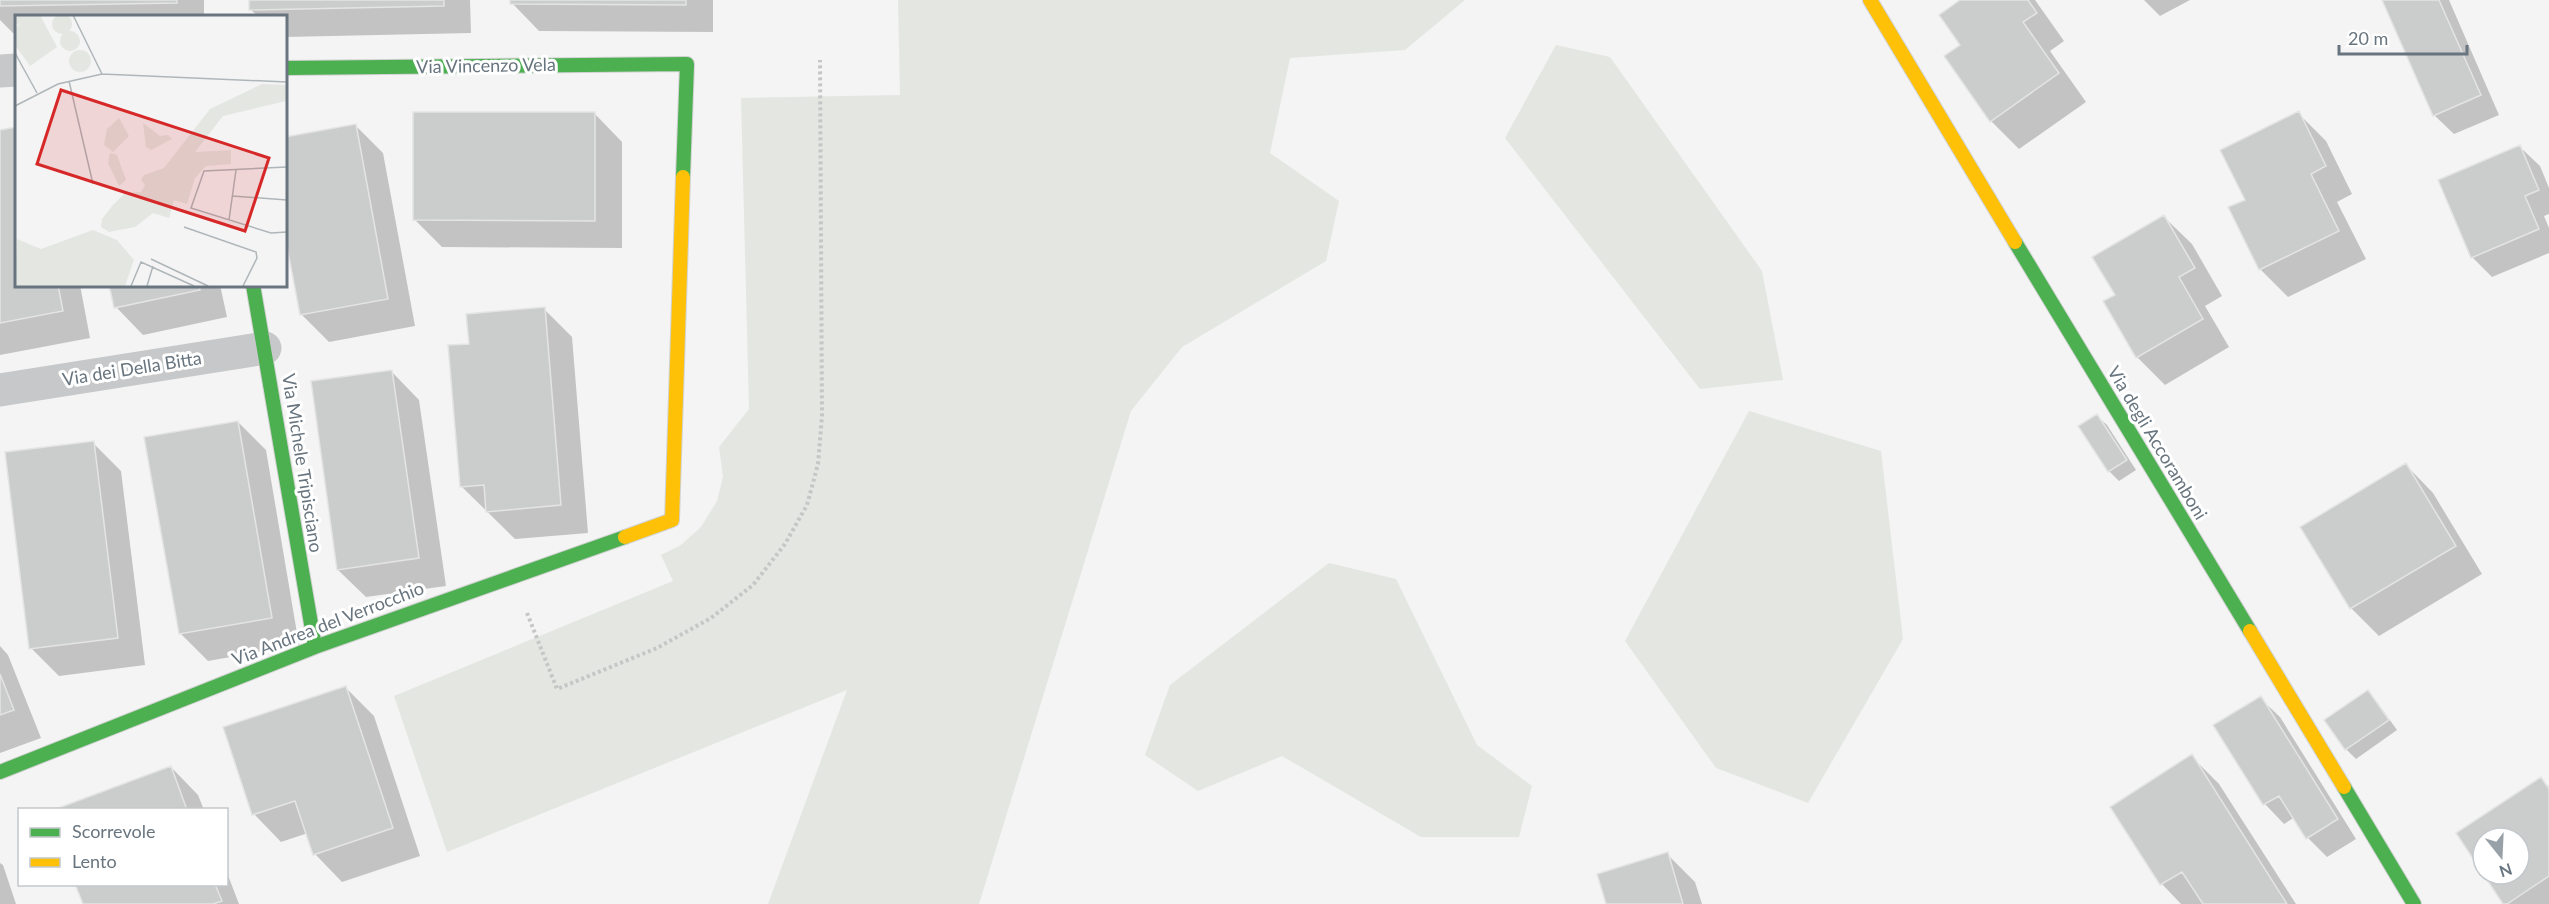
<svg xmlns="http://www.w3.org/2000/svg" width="2549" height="904" font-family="Lato,sans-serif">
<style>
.green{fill:#e3e6e1}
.shadow{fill:#0003}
.building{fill:#cbcccc;stroke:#e4e4e4;stroke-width:1.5;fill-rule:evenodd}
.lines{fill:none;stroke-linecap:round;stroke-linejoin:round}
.fast-casing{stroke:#d1d2d2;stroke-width:16}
.slow-casing{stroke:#d1d2d2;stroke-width:16}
.path{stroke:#c5c6c6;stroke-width:4;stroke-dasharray:3 3;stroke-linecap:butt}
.street{stroke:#c7c8c9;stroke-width:33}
.fast{stroke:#4caf50;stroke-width:14}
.slow{stroke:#ffc107;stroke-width:14}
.labels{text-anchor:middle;stroke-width:6;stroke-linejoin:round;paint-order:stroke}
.street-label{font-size:18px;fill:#68757f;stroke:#fff}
.inset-road{fill:none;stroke:#afb6ba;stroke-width:1.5}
.view{fill:#d62828;fill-opacity:0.15;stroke:#d62828;stroke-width:3}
.inset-edge{fill:none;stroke:#68757f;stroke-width:3}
</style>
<rect width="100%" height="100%" fill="#f4f4f4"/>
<path class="green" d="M898,0H1465L1405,50L1290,58L1270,153L1339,201L1326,261L1182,347L1131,411L979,904H768L847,690L447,852L394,696L673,581L661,555L681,545L701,527L717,501L723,477L719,447L749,409L741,98L900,95Z
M1556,45L1610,57L1762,271L1783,380L1700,389L1505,138Z
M1749,411L1881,451L1903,639L1808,803L1716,768L1625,641Z
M1329,563L1396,579L1477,745L1532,786L1519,837H1421L1282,756L1198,791L1145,755L1170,685Z"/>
<path class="shadow" d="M0,0H204V16H16V33H13L0,20Z
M251,0H470L471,33L285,37V16H258L251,10Z
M512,0H713V32L539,31L512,3Z
M1963,0H2035L2064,41L2050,51L2086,102L2019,149L1991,121L1962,45Z
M2144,0H2190L2160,16Z
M2384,0H2449L2499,115L2454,134L2434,115Z
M2298,113L2326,141L2352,194L2337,202L2366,259L2288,297L2260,269L2247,200Z
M595,114L622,142V248L442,247L414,219Z
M355,125L383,153L415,326L329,342L301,314L285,228V138Z
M16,129V285H80L90,338L0,355V132Z
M2520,147L2540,166L2549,188V214L2544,216L2549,228V253L2492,277L2472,257Z
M2164,217L2192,244L2222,296L2205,306L2229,347L2165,385L2137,357Z
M111,285H220L227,317L143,335L116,307Z
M544,309L572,337L588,533L515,539L461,486L470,345Z
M392,372L419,400L446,586L366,597L338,570Z
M2097,416L2107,425L2136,470L2119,481L2109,471L2080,426Z
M238,422L266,450L299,645L208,661L180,633Z
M93,443L121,471L145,665L59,676L31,648Z
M2406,465L2433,493L2482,574L2379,636L2351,608Z
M0,646L8,655L41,738L0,753Z
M346,688L374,716L420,856L342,882L315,854L308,833L281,842L254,814Z
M2367,692L2377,702L2397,730L2356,759L2346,749L2326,721Z
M2260,698L2280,717L2356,839L2327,857L2308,838L2295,817L2284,824L2265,804L2215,726Z
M2191,756L2219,784L2296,904H2181L2162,884L2112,807Z
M171,767L198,795L204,810H57Z
M2541,779L2549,787V904H2505L2485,874H2519V838H2483V871L2458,833Z
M1667,854L1695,882L1702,904H1608Z
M0,863L3,865L16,904H0Z
M226,870L239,904H84L77,884H226Z"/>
<path class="building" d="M0,0H177V3L0,6Z
M249,0H444V6L249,10Z
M510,0H686V5L510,4Z
M1960,0H2028L2037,13L2023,22L2059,73L1990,122L1944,56L1960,45L1939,15Z
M2382,0H2439L2481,95L2433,116Z
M2299,111L2326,166L2311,174L2339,231L2259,270L2228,207L2245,200L2220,150Z
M413,112H595V221L413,220Z
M356,124L388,299L300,315L285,236V137Z
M16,127V285H58L63,311L0,323V130Z
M2520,145L2539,190L2525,196L2539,229L2471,258L2438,180Z
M2164,215L2195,268L2179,277L2203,319L2136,358L2103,301L2115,295L2092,257Z
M109,285H199L200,290L114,308Z
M545,307L561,505L486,512L484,485L460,487L448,345L469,344L466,314Z
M392,370L419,558L337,570L311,381Z
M2097,414L2127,460L2108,472L2078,426Z
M238,421L272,618L179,634L144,437Z
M94,441L118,638L29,649L5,452Z
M2406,463L2456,546L2350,609L2300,527Z
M0,674L14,710L0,715Z
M346,686L393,828L313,855L295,801L252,815L223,727Z
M2368,690L2389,720L2345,750L2324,720Z
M2261,696L2338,819L2306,839L2279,796L2263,805L2213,725Z
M2192,754L2287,904H2203L2182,872L2160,885L2110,807Z
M171,766L187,810H53Z
M2541,777L2549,789V876L2507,904H2503L2456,833ZM2483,838H2519V874H2483Z
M1668,852L1683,904H1606L1597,874Z
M75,884H215L222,901L213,904H83Z"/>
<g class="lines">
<defs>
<path id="fast" d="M285,68L687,64L683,177
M2015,242L2250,631
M253,285L315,647
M0,772L315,647L625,537
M2344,787L2414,904"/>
<path id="slow" d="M1870,0L2015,242
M625,537L672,520L683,177
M2250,631L2344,787"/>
</defs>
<use href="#fast" class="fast-casing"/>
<use href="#slow" class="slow-casing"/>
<path class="path" d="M527,613L557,689L657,648L711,618L753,585L785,544L807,505L818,464L822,416L820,60"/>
<path class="street" d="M0,71L16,70
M0,390L265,348"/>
<use href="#fast" class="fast"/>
<use href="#slow" class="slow"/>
</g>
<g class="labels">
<g class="street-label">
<text transform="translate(486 66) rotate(-1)" y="6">Via Vincenzo Vela</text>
<text transform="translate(132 369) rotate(-9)" y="6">Via dei Della Bitta</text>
<text transform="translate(2157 443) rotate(59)" y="6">Via degli Accoramboni</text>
<text transform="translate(302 463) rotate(81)" y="6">Via Michele Tripisciano</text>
<text transform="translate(328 624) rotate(-21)" y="6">Via Andrea del Verrocchio</text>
</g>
</g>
<g transform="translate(15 15)">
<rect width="272" height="272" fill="#f4f4f4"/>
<path d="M37 9a10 10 0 1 1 20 0a10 10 0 1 1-20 0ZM0,0H25L42,32L15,51L0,30V13L6,8L0,11ZM45 26a10 10 0 1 1 20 0a10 10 0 1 1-20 0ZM54 46a11 11 0 1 1 22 0a11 11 0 1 1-22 0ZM247,69L271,70V86L208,101L180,137L216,135V149L191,151L180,163L172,189L159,185L154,203L138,198L120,212L94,217L86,212L87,204L98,190L110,178L126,177L130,170L126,165L129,160L149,153L195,94ZM104,103L114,121L98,137L89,130L92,114ZM128,108L145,121L153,120L157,124L136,135L131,132ZM95,138L102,140L111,165L104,171L93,148ZM78,215L102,225L119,245L110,271H0L2,224L26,234Z" fill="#e3e6e1"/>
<path class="inset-road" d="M58,0L87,59M0,38L22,78M54,66L78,169M0,91L43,69L87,59L272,67M272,152L189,156L176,193L256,218L272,217M217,181L272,185M214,205L221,155M169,212L241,237L242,243L228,271M136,244L193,271M116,271L126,247L179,271M132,271L138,251"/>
<path class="view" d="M46,75L254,143L230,216L22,149Z"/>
<rect width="272" height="272" class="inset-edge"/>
</g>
<rect x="18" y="808" width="210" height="78" fill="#ffffff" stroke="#c3c8cc" stroke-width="1.5"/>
<rect x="30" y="828" width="30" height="9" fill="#4caf50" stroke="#c3c8cc" stroke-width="1.5"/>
<text x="72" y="838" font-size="18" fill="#68757f">Scorrevole</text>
<rect x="30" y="858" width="30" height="9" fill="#ffc107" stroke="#c3c8cc" stroke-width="1.5"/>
<text x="72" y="868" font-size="18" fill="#68757f">Lento</text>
<g transform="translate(2501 856) rotate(162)"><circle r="28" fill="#ffffff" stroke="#c3c8cc" stroke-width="1.5"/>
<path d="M0-4.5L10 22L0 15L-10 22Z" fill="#99a1a8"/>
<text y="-9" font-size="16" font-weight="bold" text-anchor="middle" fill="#68757f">N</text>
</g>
<path d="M2339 45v9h128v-9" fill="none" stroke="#68757f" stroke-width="3"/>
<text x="2348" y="45" font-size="18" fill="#68757f" stroke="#ffffff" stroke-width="4.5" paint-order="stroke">20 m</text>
</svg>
